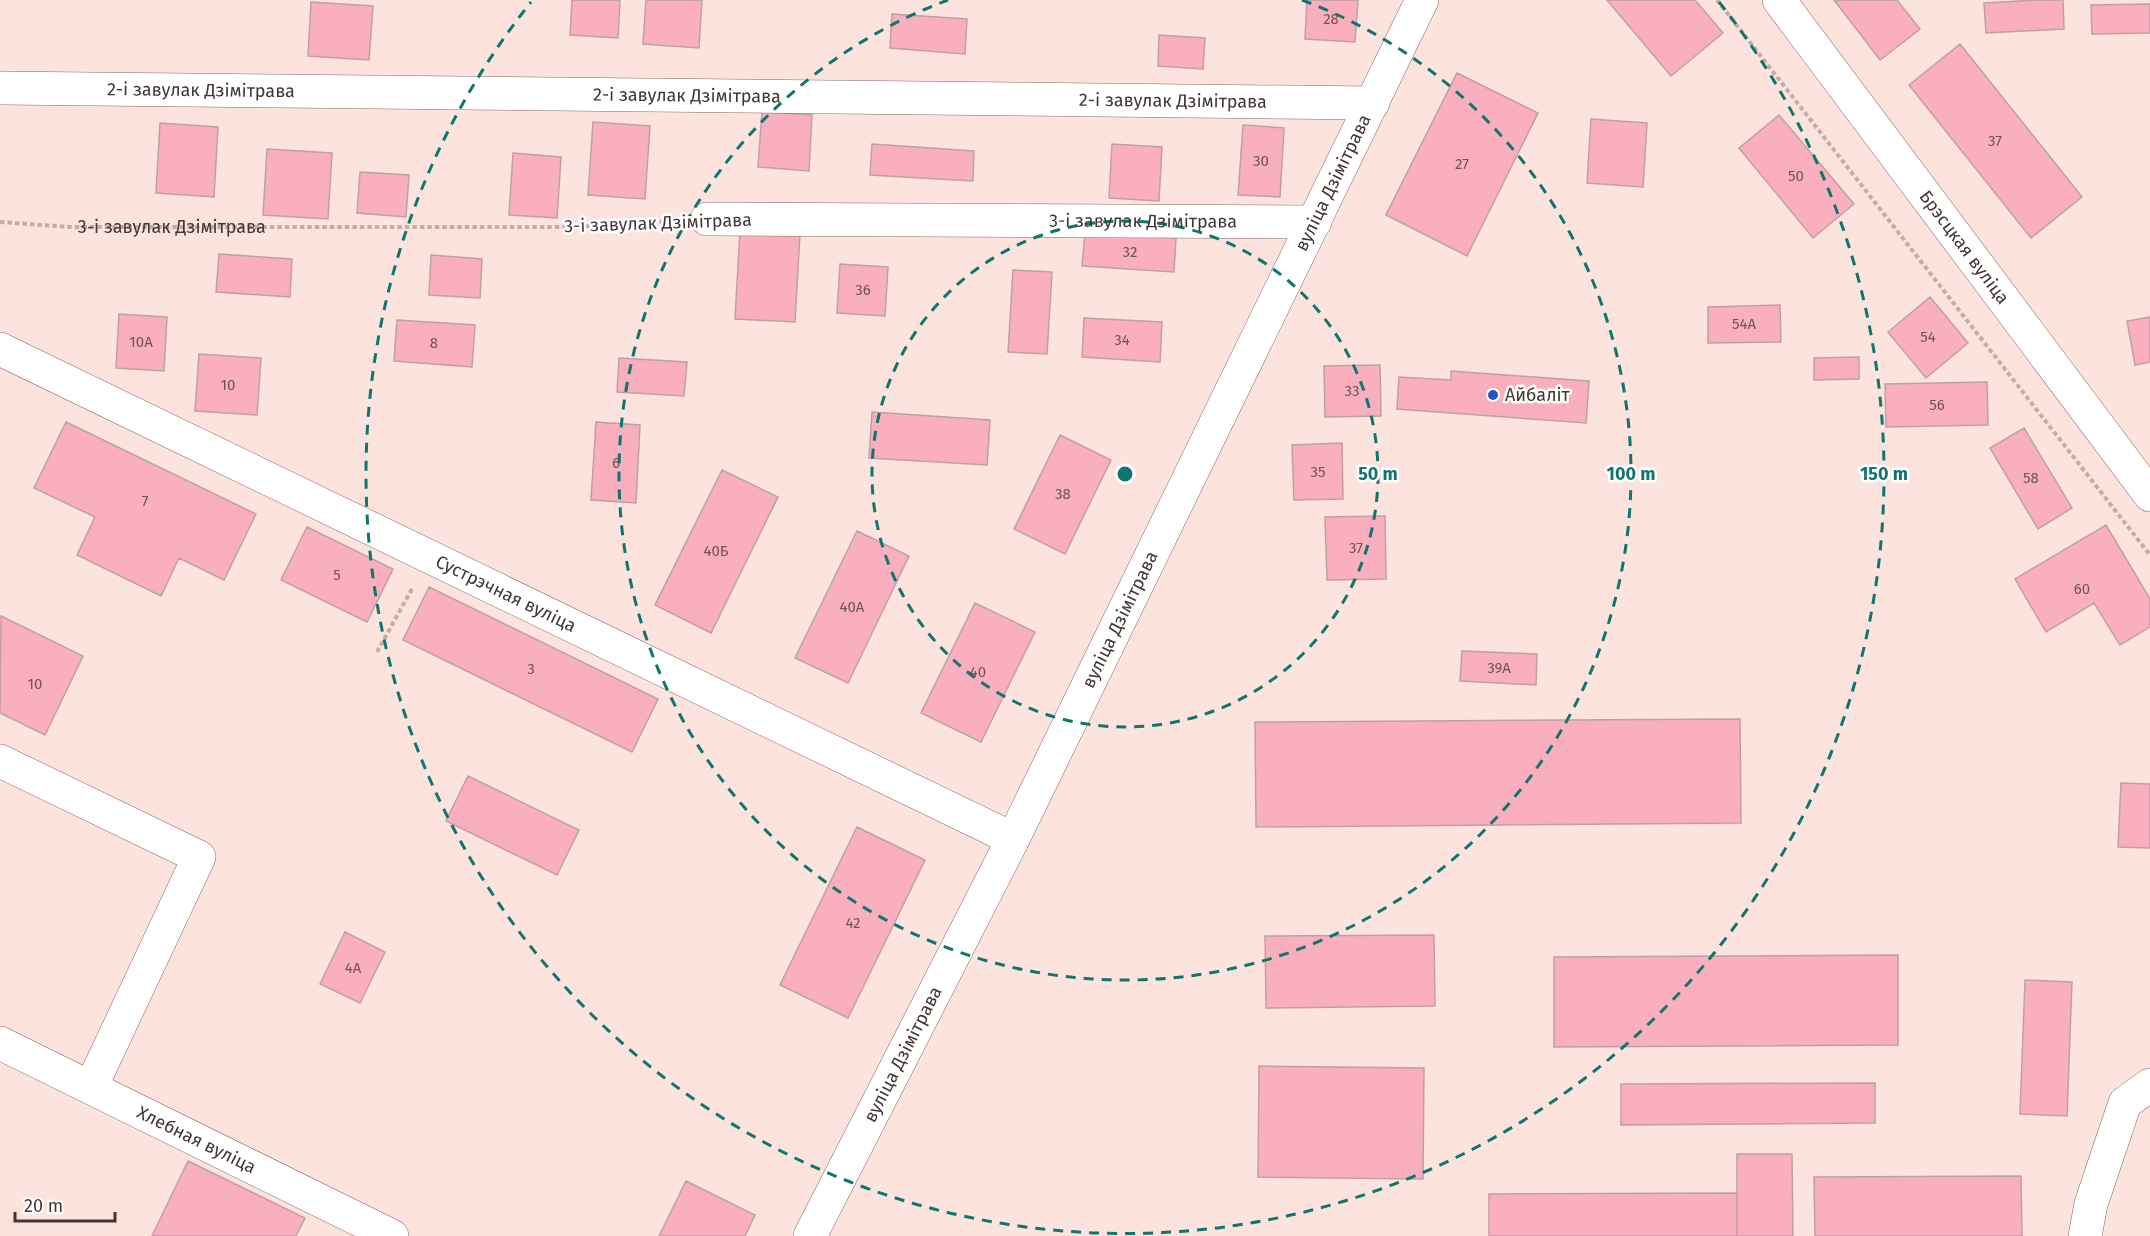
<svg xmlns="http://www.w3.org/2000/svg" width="2150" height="1236" font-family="'Fira Sans',sans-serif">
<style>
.building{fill:#f9afbd;stroke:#bfa0a5;stroke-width:1.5}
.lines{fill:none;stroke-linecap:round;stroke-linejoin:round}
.minor-casing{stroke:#856a63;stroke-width:34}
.major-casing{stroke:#856a63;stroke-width:34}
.path{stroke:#c3ada9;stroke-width:4;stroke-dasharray:4.5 3;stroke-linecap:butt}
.minor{stroke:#fff;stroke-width:33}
.major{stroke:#fff;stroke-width:33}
.ring{fill:none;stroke:#0f766e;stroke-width:3;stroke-dasharray:10 8}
.poi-dot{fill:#1f56c2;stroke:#fff;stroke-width:2}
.labels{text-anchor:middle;stroke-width:5;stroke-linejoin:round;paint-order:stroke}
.number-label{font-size:15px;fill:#705556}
.street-label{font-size:18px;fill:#433734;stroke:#fff}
.poi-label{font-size:18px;fill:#433734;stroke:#fff;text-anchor:start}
.centre{fill:#0f766e;stroke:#fff;stroke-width:3}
.ring-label{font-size:18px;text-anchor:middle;font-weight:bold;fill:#0f766e;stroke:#fff;stroke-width:5;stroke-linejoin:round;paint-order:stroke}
</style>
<rect width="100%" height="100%" fill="#fde3de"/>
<path class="building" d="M572,0H620L618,38L570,35Z
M646,0H702L699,48L643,44Z
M1307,0H1358L1355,42L1305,39Z
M1607,0H1695L1723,33L1671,76Z
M1834,0H1897L1920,29L1880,60Z
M2037,0H2063L2064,29L1986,33L1984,3Z
M311,2L373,6L369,60L308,56Z
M2150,4V33L2092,34L2091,5Z
M892,14L967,19L965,54L890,48Z
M1159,35L1205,38L1203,69L1158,66Z
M1960,44L2082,197L2031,238L1909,85Z
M1457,73L1538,113L1467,256L1386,215Z
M762,111L812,115L809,171L758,167Z
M1779,115L1854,204L1813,238L1739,148Z
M1591,119L1647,123L1643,187L1587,183Z
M593,122L650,126L645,199L588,195Z
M160,123L218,127L214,197L156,193Z
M1243,125L1284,128L1280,197L1238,195Z
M872,144L974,151L973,181L870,175Z
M1112,144L1162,147L1159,201L1109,198Z
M267,149L332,153L328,219L263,215Z
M513,153L561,157L557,218L509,215Z
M360,172L409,175L406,217L357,213Z
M740,230L800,234L795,322L735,319Z
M1085,232L1176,238L1174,272L1082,266Z
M219,254L292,259L290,297L216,292Z
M431,255L482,259L480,298L429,295Z
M840,264L888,267L885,316L837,313Z
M1013,270L1052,272L1047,354L1008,352Z
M1930,297L1968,343L1926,378L1888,332Z
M1780,305L1781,342L1708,343V307Z
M119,314L167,317L164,371L116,368Z
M2150,317V362L2135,365L2127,321Z
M1084,318L1162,322L1160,362L1082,357Z
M397,320L475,325L472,367L394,361Z
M199,354L261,358L257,415L195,411Z
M1859,357V379L1814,380V358Z
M619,358L687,362L684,396L617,392Z
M1380,365L1381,416L1325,417L1324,366Z
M1451,371L1589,381L1586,423L1397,409L1399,377L1451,380Z
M1987,382L1988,425L1886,427L1885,384Z
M872,412L990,420L987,465L869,458Z
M66,422L256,514L224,580L179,558L161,596L77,555L95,517L34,488Z
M596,422L640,425L636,503L591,500Z
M2024,428L2072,508L2038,529L1990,448Z
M1060,435L1111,460L1065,554L1014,529Z
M1342,443L1343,499L1294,500L1292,445Z
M722,470L778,497L711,633L655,605Z
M1385,516L1386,579L1327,580L1325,517Z
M2106,525L2150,599V627L2120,645L2094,603L2046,632L2015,579Z
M307,527L393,569L367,622L281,580Z
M857,531L909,556L848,683L795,658Z
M429,587L658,699L632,752L403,640Z
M975,603L1035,632L981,742L921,713Z
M1,616L83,656L45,735L0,713Z
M1462,651L1537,654L1536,685L1460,681Z
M1740,719L1741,823L1256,827L1255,722Z
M468,776L579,830L557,875L446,821Z
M2121,783L2150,784V848L2118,847Z
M857,827L925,860L848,1018L780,985Z
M345,932L385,952L360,1003L320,984Z
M1434,935L1435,1006L1266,1008L1265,936Z
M1898,955V1045L1554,1047V957Z
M2025,980L2072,982L2067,1116L2020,1114Z
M1259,1066L1424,1068L1423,1179L1258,1177Z
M1875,1083V1123L1621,1125V1084Z
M1737,1154H1792L1793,1236H1737Z
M188,1161L305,1218L296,1236H152Z
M2021,1176L2022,1236H1815L1814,1177Z
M686,1181L755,1215L745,1236H659Z
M1737,1193V1236H1489V1194Z"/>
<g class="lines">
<defs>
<g id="minor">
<path id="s2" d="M0,88L1373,103"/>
<path id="s3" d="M707,219L1315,222"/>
<path id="s4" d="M0,349L1013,839"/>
<path d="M0,761L199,857L91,1087"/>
<path id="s5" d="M0,1043L392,1236"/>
<path id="s6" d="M810,1236L1013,839L1422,0"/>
<path d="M2085,1236L2091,1204L2125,1103L2150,1085"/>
</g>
<g id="major">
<path id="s7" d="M1779,0L2150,495"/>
</g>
</defs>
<use href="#minor" class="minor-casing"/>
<use href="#major" class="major-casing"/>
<g class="path">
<path d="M1717,0L2150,555"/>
<path id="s1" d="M0,222L70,227H572L673,221"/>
<path d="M377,652L413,587"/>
</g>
<use href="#minor" class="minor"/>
<use href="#major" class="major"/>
</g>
<g class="ring">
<circle cx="1125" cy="474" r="253"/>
<path d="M1302 0A506 506 0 1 1 948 0"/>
<path d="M1719 2A759 759 0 1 1 531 2"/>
</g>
<circle class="poi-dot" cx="1493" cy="395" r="6"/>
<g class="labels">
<g class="number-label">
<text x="1331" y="24">28</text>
<text x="1995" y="146">37</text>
<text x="1261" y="166">30</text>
<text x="1462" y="169">27</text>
<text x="1796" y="181">50</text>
<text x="1130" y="257">32</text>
<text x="863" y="295">36</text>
<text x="1744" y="329">54А</text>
<text x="1928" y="342">54</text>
<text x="1122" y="345">34</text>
<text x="141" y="347">10А</text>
<text x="434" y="348">8</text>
<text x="228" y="390">10</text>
<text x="1352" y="396">33</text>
<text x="1937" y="410">56</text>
<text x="616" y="468">6</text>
<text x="1318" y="477">35</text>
<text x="2031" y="483">58</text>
<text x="1063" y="499">38</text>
<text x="145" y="506">7</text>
<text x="1356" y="553">37</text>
<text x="716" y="556">40Б</text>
<text x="337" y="580">5</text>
<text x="2082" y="594">60</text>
<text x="852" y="612">40А</text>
<text x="1499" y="673">39А</text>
<text x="531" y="674">3</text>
<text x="978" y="677">40</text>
<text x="35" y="689">10</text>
<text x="853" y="928">42</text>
<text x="353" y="973">4А</text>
</g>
<g class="street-label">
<text dy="6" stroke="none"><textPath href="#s2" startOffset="201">2-і завулак Дзімітрава</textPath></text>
<text dy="6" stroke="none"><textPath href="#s2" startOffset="687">2-і завулак Дзімітрава</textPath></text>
<text dy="6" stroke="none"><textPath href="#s2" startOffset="1173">2-і завулак Дзімітрава</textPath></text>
<text dy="6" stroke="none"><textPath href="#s6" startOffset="1176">вуліца Дзімітрава</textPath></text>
<text dy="6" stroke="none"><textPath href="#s3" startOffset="436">3-і завулак Дзімітрава</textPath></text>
<text transform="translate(658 223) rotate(-2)" y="6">3-і завулак Дзімітрава</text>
<text dy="6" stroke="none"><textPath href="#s1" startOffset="172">3-і завулак Дзімітрава</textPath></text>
<text dy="6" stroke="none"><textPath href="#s7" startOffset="309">Брэсцкая вуліца</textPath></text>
<text dy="6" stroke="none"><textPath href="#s4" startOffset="562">Сустрэчная вуліца</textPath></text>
<text dy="6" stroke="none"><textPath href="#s6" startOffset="690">вуліца Дзімітрава</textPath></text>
<text dy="6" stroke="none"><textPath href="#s6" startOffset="204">вуліца Дзімітрава</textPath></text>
<text dy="6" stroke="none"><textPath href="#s5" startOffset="219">Хлебная вуліца</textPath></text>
</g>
<g class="poi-label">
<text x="1505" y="401">Айбаліт</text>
</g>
</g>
<circle cx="1125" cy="474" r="9" class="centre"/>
<g class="ring-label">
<text x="1378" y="480">50 m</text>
<text x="1631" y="480">100 m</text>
<text x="1884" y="480">150 m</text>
</g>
<path d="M15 1212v9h100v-9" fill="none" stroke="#433734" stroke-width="3"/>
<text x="24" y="1212" font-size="18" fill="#433734" stroke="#ffffff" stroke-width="4.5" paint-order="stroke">20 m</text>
</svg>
